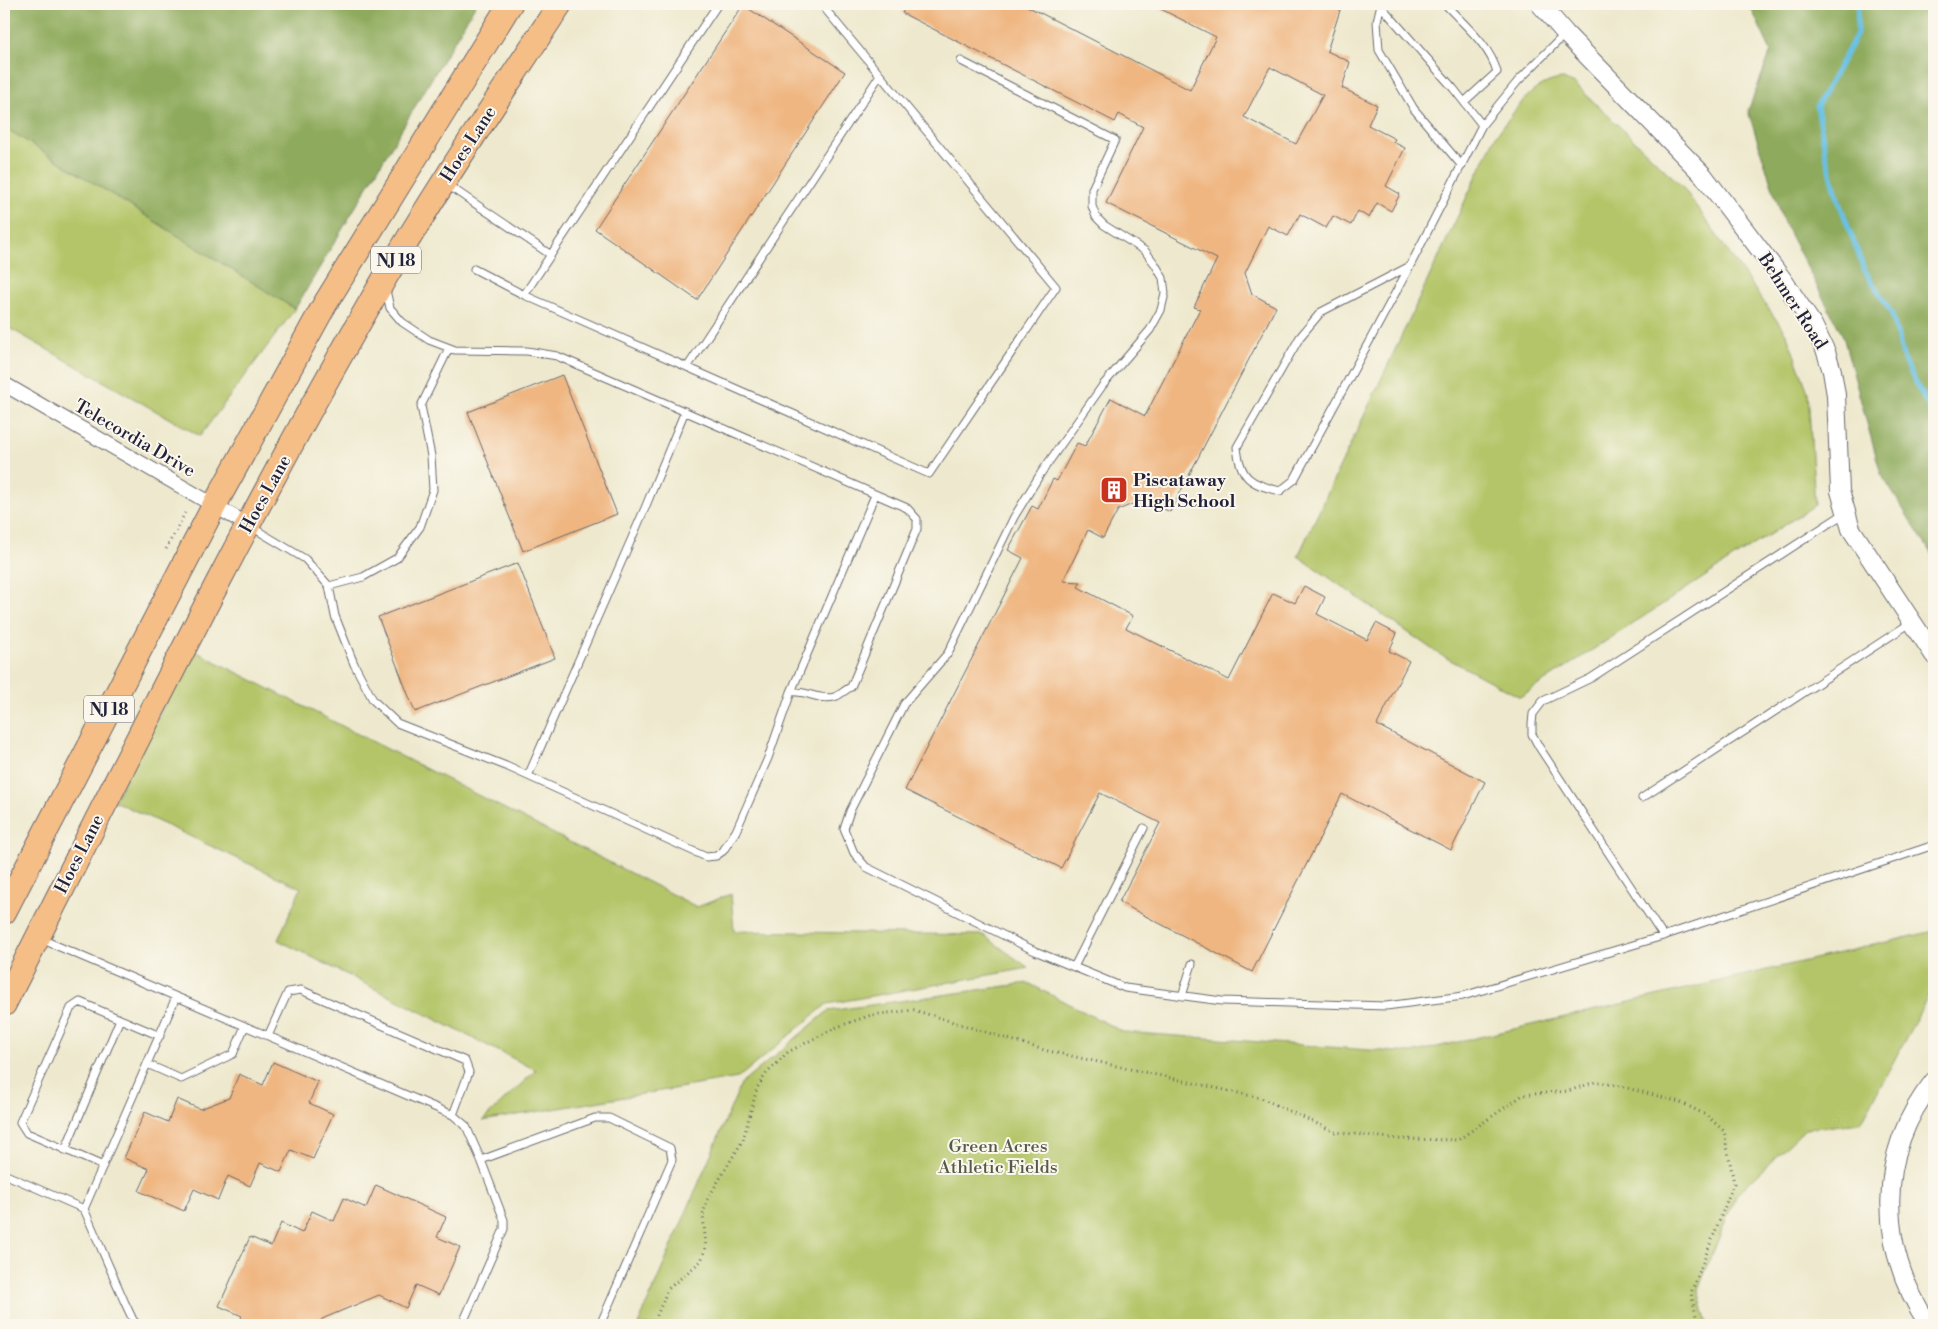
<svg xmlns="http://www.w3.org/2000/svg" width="1938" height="1329" font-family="'Libre Bodoni',serif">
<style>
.green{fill:#b3c568;stroke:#6a7452}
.forest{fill:#8eaa5c;stroke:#58664c}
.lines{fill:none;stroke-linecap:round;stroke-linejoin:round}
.stream{stroke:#67c1e4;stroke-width:5}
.building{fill:#efb681;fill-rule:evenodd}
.service-casing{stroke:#69686e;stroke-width:9}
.minor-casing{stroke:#69686e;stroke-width:16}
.tertiary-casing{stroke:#69686e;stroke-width:20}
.trunk-casing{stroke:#69686e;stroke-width:26}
.path{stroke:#69686e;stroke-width:3;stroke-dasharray:1 4;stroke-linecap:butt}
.service{stroke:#fff;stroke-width:7}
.minor{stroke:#fff;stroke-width:14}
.tertiary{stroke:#fff;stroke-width:18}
.trunk{stroke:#f6be87;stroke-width:24}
.labels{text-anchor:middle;stroke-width:4;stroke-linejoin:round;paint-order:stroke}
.shield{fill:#fbf7ec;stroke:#636270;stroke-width:1}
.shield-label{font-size:16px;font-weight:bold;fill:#22223b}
.street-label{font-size:18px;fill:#22223b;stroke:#fbf7ec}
.poi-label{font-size:18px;font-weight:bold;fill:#22223b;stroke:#fbf7ec;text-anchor:start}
.park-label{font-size:18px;fill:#555b4b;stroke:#fbf7ec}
</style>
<rect width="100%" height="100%" fill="#fbf7ec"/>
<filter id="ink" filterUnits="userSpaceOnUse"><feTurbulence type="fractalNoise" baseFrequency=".02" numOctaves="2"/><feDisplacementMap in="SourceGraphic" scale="10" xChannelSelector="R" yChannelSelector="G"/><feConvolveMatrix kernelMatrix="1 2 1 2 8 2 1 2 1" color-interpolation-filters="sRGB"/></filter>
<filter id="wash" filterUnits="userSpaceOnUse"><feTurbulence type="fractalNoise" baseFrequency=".0096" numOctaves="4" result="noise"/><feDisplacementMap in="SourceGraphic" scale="20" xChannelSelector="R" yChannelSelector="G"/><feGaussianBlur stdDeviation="1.12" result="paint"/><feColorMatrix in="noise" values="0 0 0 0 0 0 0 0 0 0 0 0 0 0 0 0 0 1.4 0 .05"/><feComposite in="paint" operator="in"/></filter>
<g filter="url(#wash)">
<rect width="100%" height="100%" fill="#eee9ce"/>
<path class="green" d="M1563,79L1575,84L1682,186L1787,335L1808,392L1815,505L1520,697L1439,654L1298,556L1495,137C1514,113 1531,81 1563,79Z
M4,127L295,309L200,436L4,325Z
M193,650L697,907L731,894L734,931L983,935L1029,968L827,1004L738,1078L482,1121L536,1070L278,940L301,888L114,801Z
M1934,931V985L1861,1123L1805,1129L1736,1195L1698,1290L1707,1325H638L741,1084L828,1011L1028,983L1123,1032L1411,1053Z"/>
<path class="forest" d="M4,4H476L295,309L4,127Z
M1749,4H1934V558L1881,474L1843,336L1784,223L1748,111L1771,51Z"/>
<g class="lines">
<path class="stream" d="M1858,4L1857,34L1817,106L1826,156L1839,202L1864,269L1892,314L1904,360L1934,418"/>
</g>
<g id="blocks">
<path class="building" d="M908,4H1023L1190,90L1216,37L1151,4H1342L1327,51L1350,62L1342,88L1377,105L1368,125L1395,139L1393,142L1405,148L1386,186L1400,194L1391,211L1377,203L1369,218L1358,211L1351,225L1333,216L1326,228L1300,214L1288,236L1268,226L1245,273L1252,294L1276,307L1170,512L1145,499L1118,510L1103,538L1088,530L1063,581L1081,582L1078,587L1133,616L1126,628L1229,680L1273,593L1295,603L1304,586L1325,597L1317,614L1367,640L1376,623L1397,634L1389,651L1409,661L1377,725L1485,782L1451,850L1342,794L1252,972L1119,902L1160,823L1100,793L1061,868L905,790L1023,558L1008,550L1032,506L1038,509L1053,479L1057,481L1077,443L1085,446L1111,398L1145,416L1200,309L1194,307L1217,259L1106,203L1143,127L1119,114L1115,122L902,13ZM1270,67L1323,95L1296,144L1244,117Z
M743,5L845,72L697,300L595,229Z
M562,375L617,514L523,551L468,412Z
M518,563L555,658L415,712L378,617Z
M273,1062L318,1082L309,1103L333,1114L313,1159L291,1150L281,1172L260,1163L250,1186L228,1176L218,1200L194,1189L184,1211L139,1191L149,1169L124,1158L145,1112L168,1122L177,1099L200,1109L229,1098L239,1074L263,1085Z
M376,1185L446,1217L437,1237L460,1247L439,1295L416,1285L406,1308L379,1295L322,1319L319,1325H238L242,1316L219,1306L250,1237L271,1246L281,1223L302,1233L312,1211L334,1221L344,1198L366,1208Z"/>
</g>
</g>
<g filter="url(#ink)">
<use href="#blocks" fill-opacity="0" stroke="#69686e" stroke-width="1"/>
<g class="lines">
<defs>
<path id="service" d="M718,4L524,295L929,474L1056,287L821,4
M1381,4L1377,21L1379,50L1414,109L1462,166
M1445,4C1463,24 1490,45 1497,72L1464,102
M1381,6L1453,88L1482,125
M961,61L1115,140L1092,189V206L1096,217L1104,225L1145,251L1155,264L1163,278L1165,293L1161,310L1150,330L1103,385L1041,473L1014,517L948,653L904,704L850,811L844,829L854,853L866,867L1035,951L1125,988L1222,1001L1386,1006L1463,996L1663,936L1934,845
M446,184L551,255
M1410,266L1321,312L1300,337L1237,447C1240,479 1251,484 1280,491L1294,480L1410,266L1482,125L1518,81L1565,34
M474,269L524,295
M688,366L880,75
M250,526L305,559L329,586L335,616L354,664L373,700L397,723L506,766L706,857L716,856L723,851L736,831L768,758L791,692C805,690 820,701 834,697C839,696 846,689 851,687L917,529V519L907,508L557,356L527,351L455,350L429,340L402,322L390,308L386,290
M329,586L363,577L397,558L420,527L433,490L431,456L421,406L449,348
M791,692L875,495
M528,776L645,508L685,411
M1642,798L1912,622
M1663,936L1539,747L1532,734V724L1533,714L1543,701L1591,678L1845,513
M41,939L453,1115L466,1126L481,1160
M1074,967L1144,828
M1182,996L1192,964
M268,1036L288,992L301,990L465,1061L469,1072L453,1115
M147,1064L181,1079L233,1054L245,1026
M65,1150L120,1019
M103,1166L27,1133L20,1122L71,1008L80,1002L160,1036
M4,1174L84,1209L125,1303L133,1320L138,1325
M84,1209L176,997
M462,1325L504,1229V1220L481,1160L595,1118H609L670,1148L672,1160L600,1325"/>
<path id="minor" d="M4,384L248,525"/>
<path id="tertiary" d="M1540,4L1566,34L1703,175L1783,280L1813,325L1826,352L1832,371L1836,395L1840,491L1851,529L1934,655
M1929,1325C1878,1249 1875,1154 1934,1081"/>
<path id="trunk" d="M4,912L214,506L325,304L510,4
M4,1004C124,768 239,530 372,300C430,199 496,102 560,4"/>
</defs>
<use href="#service" class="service-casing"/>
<use href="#minor" class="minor-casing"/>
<use href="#tertiary" class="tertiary-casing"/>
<use href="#trunk" class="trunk-casing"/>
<path class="path" d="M166,549L185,513
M653,1325L668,1289L701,1261L706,1247L703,1215L707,1200L743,1140L757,1088L766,1074L788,1052L837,1027L871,1015L914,1010L1044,1050L1261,1098L1335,1132L1400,1139L1458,1140L1523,1095L1568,1091L1595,1082L1616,1085L1680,1102L1706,1115L1724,1131L1734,1183L1691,1293L1698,1325"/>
<use href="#service" class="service"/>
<use href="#minor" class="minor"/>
<use href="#tertiary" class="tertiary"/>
<use href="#trunk" class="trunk"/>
</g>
</g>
<defs>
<symbol id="building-square" viewBox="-11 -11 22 22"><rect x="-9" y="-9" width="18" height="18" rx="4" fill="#c8321e" stroke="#fbf7ec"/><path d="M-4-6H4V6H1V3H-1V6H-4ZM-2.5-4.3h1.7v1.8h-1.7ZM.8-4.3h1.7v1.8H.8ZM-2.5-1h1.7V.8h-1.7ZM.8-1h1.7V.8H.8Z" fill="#fff"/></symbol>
</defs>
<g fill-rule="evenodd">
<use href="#building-square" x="1098" y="474" width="32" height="32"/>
</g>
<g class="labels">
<g class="shield">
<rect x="371" y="246.5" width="50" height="27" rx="4"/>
<rect x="84" y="695.5" width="50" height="27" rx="4"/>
</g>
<g class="shield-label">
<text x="396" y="266">NJ 18</text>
<text x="109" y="715">NJ 18</text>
</g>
<g class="street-label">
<text transform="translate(468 144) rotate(-57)" y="6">Hoes Lane</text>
<text transform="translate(1793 301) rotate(57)" y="6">Behmer Road</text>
<text transform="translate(135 438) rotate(30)" y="6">Telecordia Drive</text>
<text transform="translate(265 494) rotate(-61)" y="6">Hoes Lane</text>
<text transform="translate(79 854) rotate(-63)" y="6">Hoes Lane</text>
</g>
<g class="poi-label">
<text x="1133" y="486">Piscataway<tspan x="1133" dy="21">High School</tspan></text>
</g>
<g class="park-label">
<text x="998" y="1152">Green Acres<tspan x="998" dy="21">Athletic Fields</tspan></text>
</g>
</g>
<rect width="1938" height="1329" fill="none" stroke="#fbf7ec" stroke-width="20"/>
</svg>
